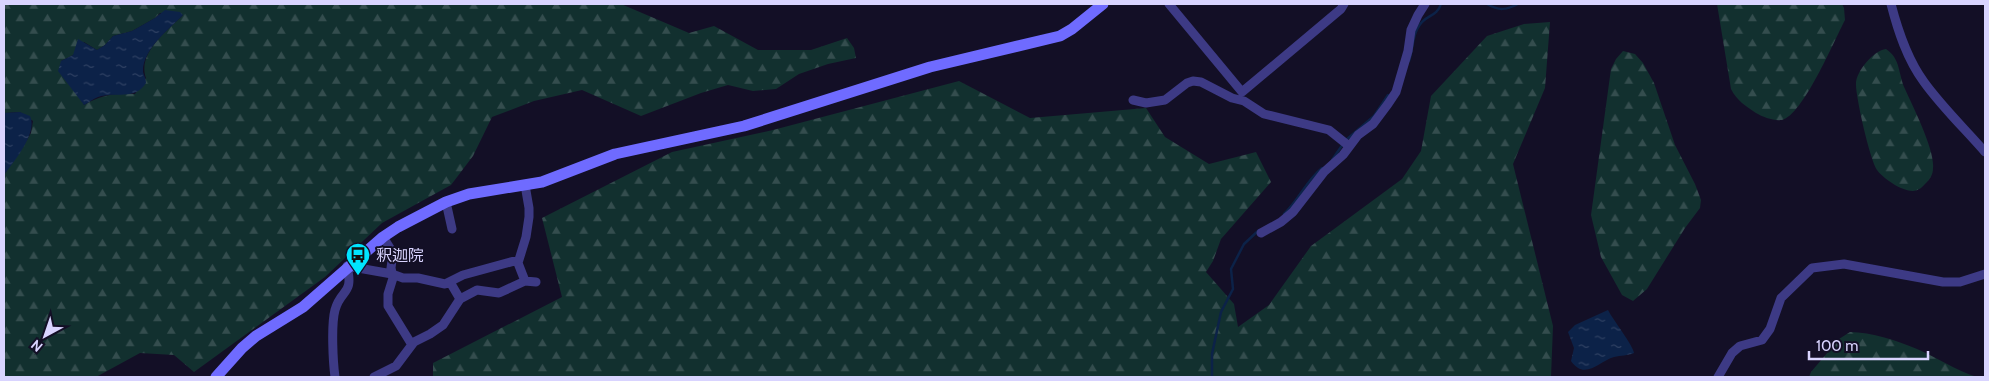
<svg xmlns="http://www.w3.org/2000/svg" width="1989" height="381" font-family="Cabin,'Noto Sans JP',sans-serif">
<style>
.forest{fill:url(#forest-firs);fill-rule:evenodd}
.water{fill:url(#water-ripples)}
.lines{fill:none;stroke-linecap:round;stroke-linejoin:round}
.stream{stroke:#0c2248;stroke-width:2.5}
.street{stroke:#3d3a85;stroke-width:9}
.secondary{stroke:#6f6bff;stroke-width:11}
.labels{text-anchor:middle;stroke-width:4;stroke-linejoin:round;paint-order:stroke}
.poi-label{font-size:16px;fill:#d9d4ff;stroke:#130f26;text-anchor:start}
</style>
<defs>
<pattern id="forest-firs" width="22" height="20" patternUnits="userSpaceOnUse" patternTransform="scale(1.25)"><rect width="22" height="20" fill="#12302f"/><path d="M5 1l3.5 6h-7zM16 11l3.5 6h-7z" fill="#344d4e"/></pattern>
<pattern id="water-ripples" width="26" height="14" patternUnits="userSpaceOnUse" patternTransform="scale(1.25)"><rect width="26" height="14" fill="#0c2248"/><path d="M2 4q2-2 4 0t4 0M15 11q2-2 4 0t4 0" fill="none" stroke="#2f4163"/></pattern>
</defs>
<rect width="100%" height="100%" fill="#130f26"/>
<path class="forest" d="M4,4H621L689,33L714,26L758,50H811L847,38L854,48L856,58L828,64L799,74L776,89L753,91L728,85L701,93L641,116L582,90L534,101L492,117L473,156L451,185L382,223L325,277L194,372L174,355L140,353L96,377H4V175L27,140L31,133L33,121L20,112L4,113ZM160,13L183,15C167,31 137,53 146,78L135,94C114,93 101,95 84,105L61,61L73,55L84,42L97,50L105,45L113,36L132,31L155,18Z
M1717,4H1842L1844,8L1845,20C1834,41 1803,115 1782,120C1773,121 1763,117 1756,113C1746,106 1737,101 1731,89Z
M1550,22L1545,88L1513,164L1553,326L1551,377H433V363L562,297L542,218L672,152L773,130L959,81L1030,118L1146,108L1165,137L1209,164L1256,152L1271,182L1221,239L1213,261L1206,272L1234,304L1238,327L1269,305L1311,246L1402,179L1421,151L1431,96L1487,36L1524,24Z
M1886,49C1901,59 1898,74 1905,89C1913,107 1935,150 1933,168C1933,175 1930,179 1925,184C1917,193 1912,192 1901,188C1894,185 1882,177 1877,170C1870,160 1856,98 1856,85C1855,72 1874,50 1886,49Z
M1623,51L1635,54L1643,63L1654,83L1675,145L1695,184L1701,200L1700,208L1685,228L1647,289L1633,301L1622,295L1601,257L1591,215L1611,69L1616,59Z
M1850,332C1871,332 1898,341 1917,349C1938,358 1955,370 1977,377H1809L1811,372L1839,339Z"/>
<path class="water" d="M165,10L180,12L183,15C169,29 142,50 143,72C144,76 146,79 146,83C135,101 115,91 98,97C93,99 88,103 84,105L58,71L61,61L73,55L78,39L97,50L105,45L113,36L132,31L155,18Z
M20,112L30,116C38,133 14,161 4,175V113Z
M1608,310C1613,320 1633,345 1634,353C1627,356 1621,355 1614,357C1599,361 1585,381 1571,361L1574,348L1568,332L1575,325Z"/>
<g class="lines">
<path class="stream" d="M1487,4C1499,11 1506,10 1518,4
M1409,61C1413,50 1412,35 1419,26C1425,15 1437,17 1441,4
M1346,140L1374,116L1388,95
M1332,160L1343,144
M1284,214C1299,200 1306,181 1322,168
M1212,377V354L1221,312L1233,289L1231,269L1244,244L1259,230"/>
<path class="street" d="M1169,4L1242,92L1341,9L1344,4
M1891,4C1898,31 1907,59 1924,82C1942,107 1965,129 1985,152
M1133,100L1146,103L1165,100L1187,83L1193,81L1201,82L1232,98L1244,101L1264,114L1329,130L1349,146
M525,185L529,208V217L526,237L518,263L525,281
M446,202L452,229
M1261,233L1281,222L1293,212L1324,172L1343,155L1358,135L1373,124L1388,104L1396,92L1408,51L1411,30L1418,15L1425,4
M383,237L393,253L391,268L393,278L388,294V306L412,345
M450,282L460,299
M335,377C333,362 331,325 335,310C341,288 354,296 347,266L392,274L403,278H418L445,284L463,275L518,260
M374,377L396,366L414,342L430,334L443,325L460,299L477,290L499,293L525,281L536,282
M1718,377L1732,353L1740,346L1762,340L1770,329L1781,298L1812,268L1844,264L1943,282H1960L1985,274"/>
<path class="secondary" d="M216,377L242,348L256,336L303,307L383,237L398,227L446,202L469,194L542,182L615,154L744,126L930,67L1060,36L1072,29L1103,4"/>
</g>
<defs>
<symbol id="bus-pin" viewBox="-11 -11 22 30"><path d="M0 17L-7.5 6A9.5 9.5 0 1 1 7.5 6Z" fill="#00e5ff" stroke="#130f26"/><path d="M-5-6H5V4H4V6H2V4H-2V6H-4V4H-5ZM-3.5-4V0h7V-4ZM-3.5 1.2v1.5H-2V1.2ZM2 1.2v1.5H3.5V1.2Z" fill="#111"/></symbol>
</defs>
<g fill-rule="evenodd">
<use href="#bus-pin" x="344" y="241" width="28" height="38"/>
</g>
<g class="labels">
<g class="poi-label">
<text x="376" y="261">釈迦院</text>
</g>
</g>
<rect width="1989" height="381" fill="none" stroke="#d9d4ff" stroke-width="10"/>
<g transform="translate(45 336) rotate(220)" stroke="#130f26" stroke-width="4" paint-order="stroke">
<path d="M0-4L9 19L0 12L-9 19Z" fill="#d9d4ff"/>
<text y="-8" font-size="14" font-weight="bold" text-anchor="middle" fill="#d9d4ff">N</text>
</g>
<path d="M1809 351v8h119v-8" fill="none" stroke="#d9d4ff" stroke-width="2.5"/>
<text x="1816" y="351" font-size="15" fill="#d9d4ff" stroke="#130f26" stroke-width="4" paint-order="stroke">100 m</text>
</svg>
